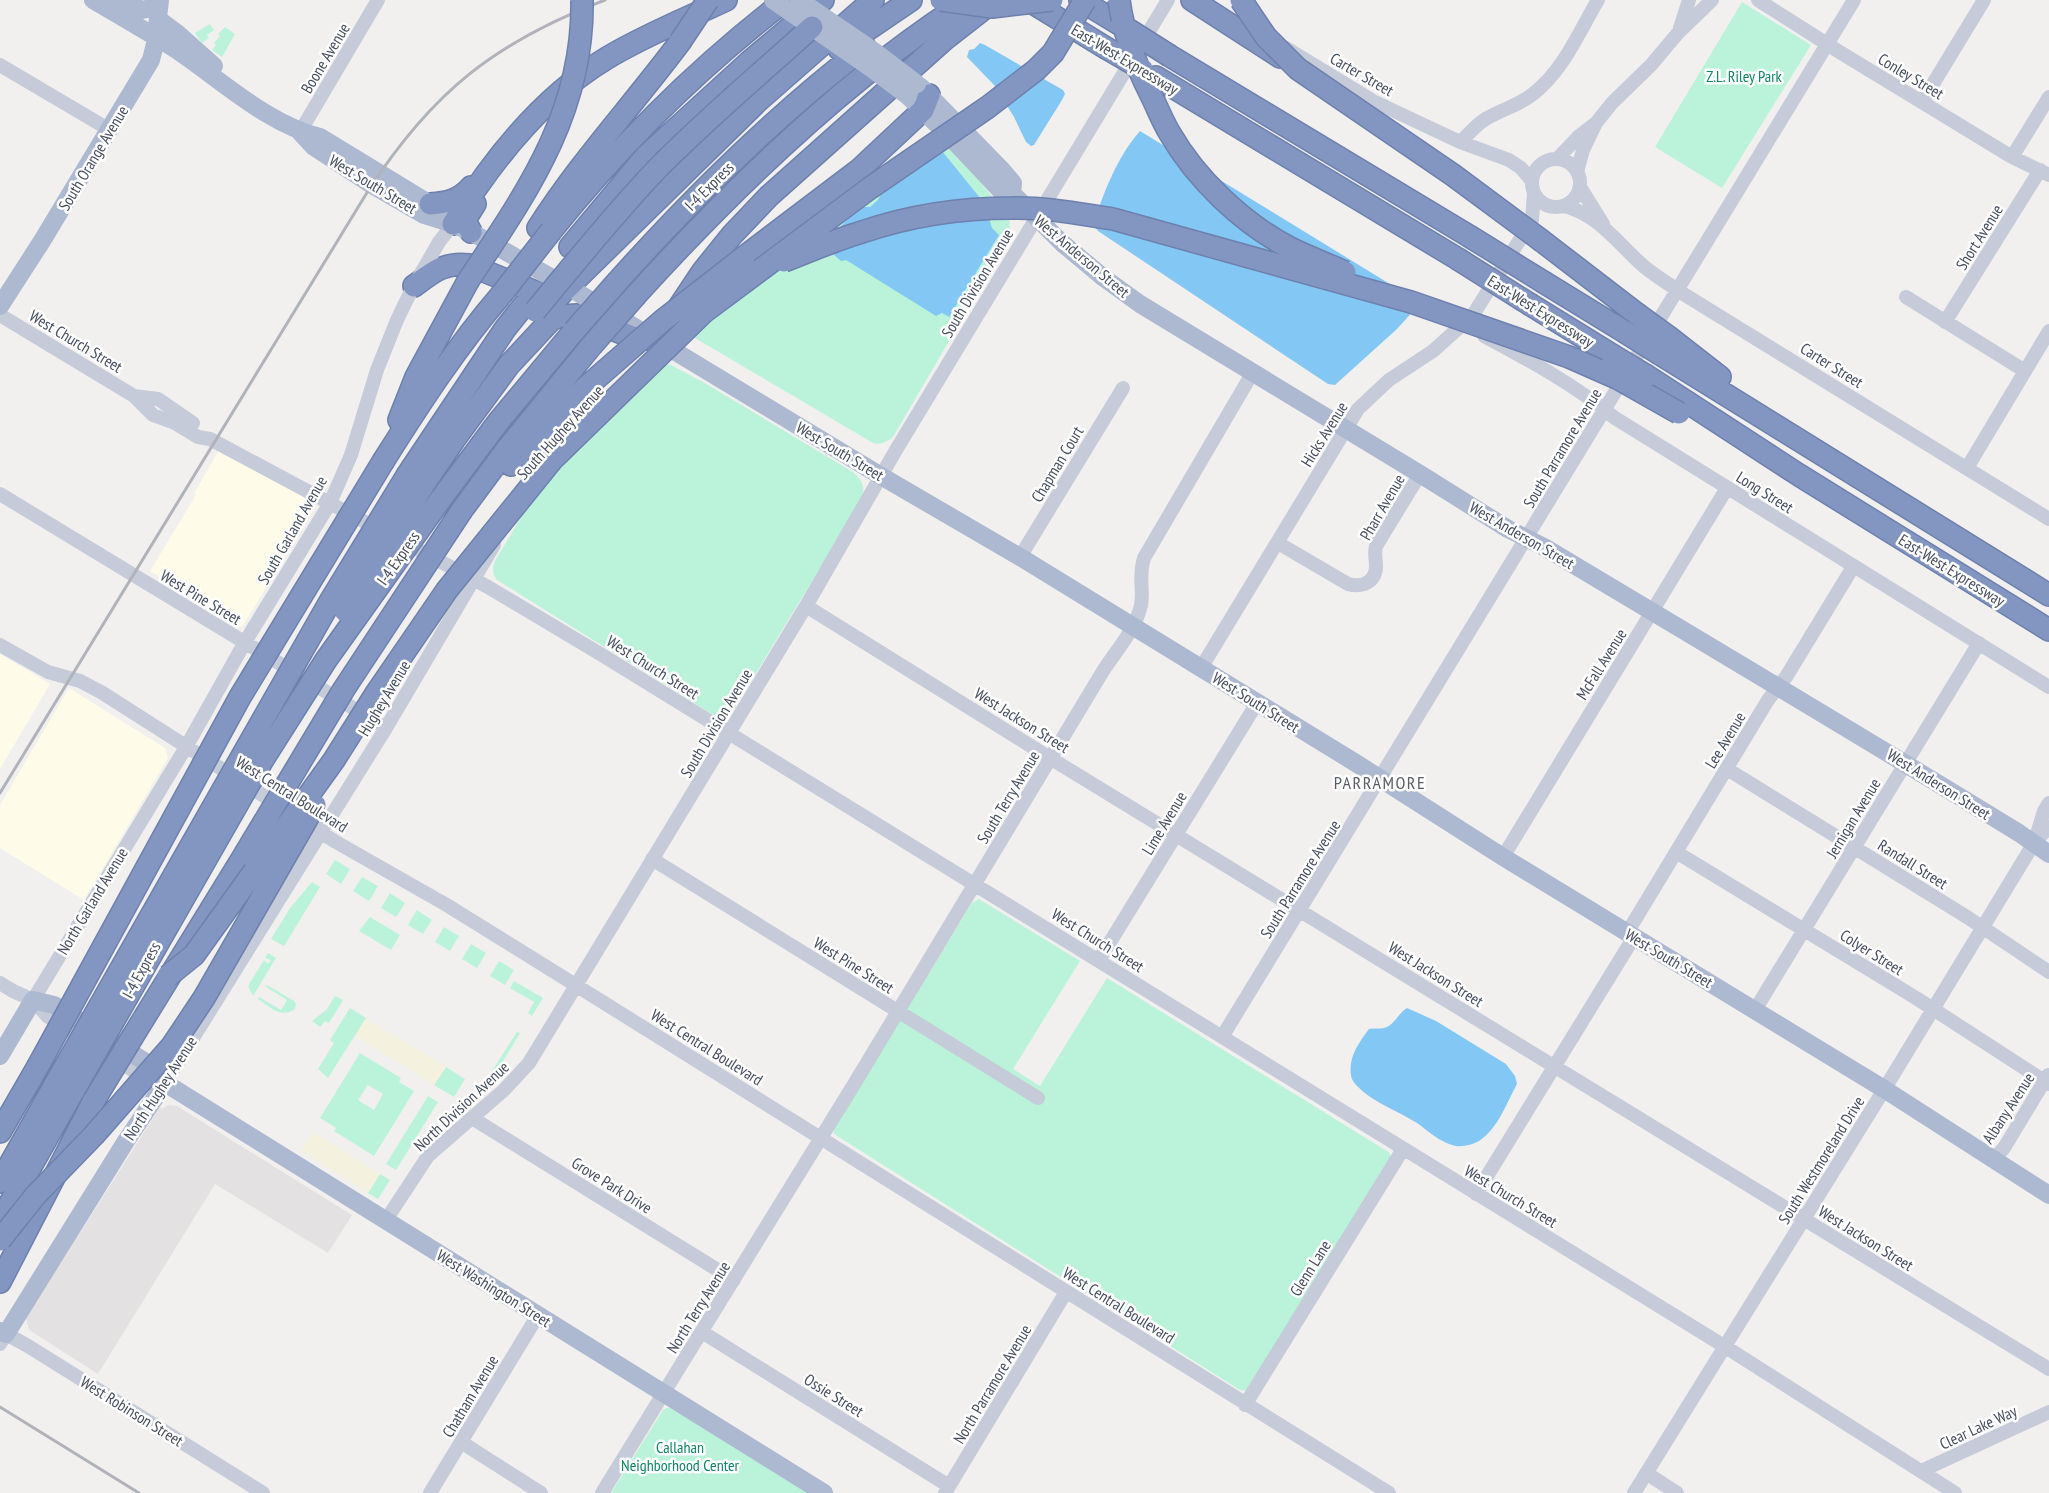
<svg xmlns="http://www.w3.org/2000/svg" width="2049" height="1493" font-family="'PT Sans Narrow',sans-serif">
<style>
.commercial{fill:#fefbe8}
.education{fill:#e3e1e1}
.green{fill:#baf3da;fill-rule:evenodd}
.sand{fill:#f4f1df}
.water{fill:#83c8f4}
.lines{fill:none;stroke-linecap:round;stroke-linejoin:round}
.highway-casing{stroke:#6e81ae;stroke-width:24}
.minor{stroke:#c5cbd8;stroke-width:14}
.major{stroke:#adb8d1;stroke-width:18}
.highway{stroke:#8396c2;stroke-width:21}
.rail{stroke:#b1b3ba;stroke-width:3}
.highway-bridge-casing{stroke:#6e81ae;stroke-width:24;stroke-linecap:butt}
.major-bridge{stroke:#adb8d1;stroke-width:18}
.highway-bridge{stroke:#8396c2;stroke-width:21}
.labels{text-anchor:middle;stroke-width:5;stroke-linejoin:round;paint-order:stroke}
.street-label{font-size:16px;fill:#464e5f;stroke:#fff}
.park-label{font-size:16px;fill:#0f8760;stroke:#fff}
.neighbourhood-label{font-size:18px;letter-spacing:1.5px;fill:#5b5e65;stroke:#fff}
</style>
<rect width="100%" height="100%" fill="#f2f0ef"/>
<path class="commercial" d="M219,450L303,497L316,506L242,627L150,571L196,495L194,494Z
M0,654L50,684L0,769Z
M69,688L165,748L168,758L84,900L0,848V805Z"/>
<path class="education" d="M168,1105L177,1106L352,1215L328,1253L215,1184L98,1374L29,1330L26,1318L160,1107L162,1109Z"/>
<path class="green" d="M1742,2L1811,45L1722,188L1655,147Z
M210,24L214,30L207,35L209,38L202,43L195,33Z
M225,27L235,34L222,57L212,50L216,45L214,43L220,36L218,34Z
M925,138L939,140L959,155L1009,218L1011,235L893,437C886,442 881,445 873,443L673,325L810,225L917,141Z
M661,364L671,365L703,382L853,472C864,481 866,490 860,502L733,711C728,717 722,719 715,716L497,580C492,574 492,569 495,561L523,514L560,466Z
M335,860L350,869L341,884L326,874Z
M362,877L378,886L369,901L353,891Z
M312,882L320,887L284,946L271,939L290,908Z
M390,893L405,903L396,917L381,908Z
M979,899L1080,961L1013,1069L1040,1086L1107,978L1390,1153V1160L1247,1391L1240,1390L834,1134V1129L839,1120L972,903Z
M417,910L432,920L423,934L408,925Z
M370,917L400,935L391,950L359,931Z
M444,927L459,936L450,951L435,942Z
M471,944L486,953L477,968L462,959Z
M268,953L276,958L253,996L248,986L264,960L268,964L271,960L265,958Z
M499,961L514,970L505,985L490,976Z
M514,981L543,998L532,1016L528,1013L534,1002L510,988Z
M267,985L294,1001L296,1004L295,1009C281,1019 270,1007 258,999L259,997L281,1010L287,1000L266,987Z
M335,996L343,1000L329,1023L325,1021L320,1027L312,1021L327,1009Z
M350,1008L366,1018L328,1078L318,1069L334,1043L330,1040Z
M517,1032L520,1033L488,1086L479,1091Z
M360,1053L401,1078L399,1082L414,1091L374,1156L334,1131L336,1128L320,1118ZM368,1085L383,1094L374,1110L358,1100Z
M446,1067L465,1079L454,1097L434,1085Z
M428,1096L438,1102L396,1170L386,1164Z
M380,1174L390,1180L378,1199L368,1193Z
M667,1408H672L809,1493H611L663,1410Z"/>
<path class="sand" d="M366,1018L446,1067L434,1085L355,1036Z
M313,1132L380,1174L368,1193L301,1151Z"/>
<path class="water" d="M980,43L985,45L1063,90L1065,94L1062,100L1034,145L1031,146L1026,142L1014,117L994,85L967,57L969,50L974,49Z
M1140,131L1416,300V308L1397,329L1335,385L1328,384L1098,231L1093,225C1104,192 1117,157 1140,131Z
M942,151L985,204L992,228L999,235L949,317L942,313L936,316L846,260L841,261L832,253L831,241L842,225L860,207H870L877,201L887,185Z
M1407,1008L1436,1021L1506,1064L1515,1076L1517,1084C1507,1102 1498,1129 1479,1141C1472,1145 1460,1148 1452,1145C1439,1141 1428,1131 1417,1123C1398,1111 1374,1103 1358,1087C1355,1084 1351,1079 1351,1075C1348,1058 1359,1042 1369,1029C1374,1028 1380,1029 1384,1028C1394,1026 1398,1013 1407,1008Z"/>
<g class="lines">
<defs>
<path id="highway" d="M1028,0L1106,48
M1080,0L1121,25
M1192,0L1280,57
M839,49L911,0
M1170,56L1469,236
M1156,77L1458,259
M430,204C447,203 460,200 471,187
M453,224C492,160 542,97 607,58C645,35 686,19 726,0
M538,228C580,162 633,105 680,42
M551,231C620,145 699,67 786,0
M471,232L465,220L475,204
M1542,241L1637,314
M570,247L646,156L749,62L823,0
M744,257L860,169L923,110L929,95
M618,281C694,196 775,116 865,47
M1545,283L1625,332
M414,286C433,272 444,262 469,265L548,297H558L759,100L873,0
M636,295C733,188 846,78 969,0
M1531,305L1612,355
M1670,338L1720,377
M1660,354L2049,595
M1647,376L1799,475L2049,630
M399,420L416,377L468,281
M384,460C420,403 457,346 501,295
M511,465L583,390L615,362
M408,474L505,329L524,305
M425,483L454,440L509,365L551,320L559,316L577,315L632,337L657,340L703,271L732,235L769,196L945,39L995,0
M443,496L499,421L574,331
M462,510L507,449L592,345
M133,1036L245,854
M0,1132L37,1068
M0,1182L57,1081
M0,1221L74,1090
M0,1282L93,1102"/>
</defs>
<use href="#highway" class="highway-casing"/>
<path class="minor" d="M1758,0L1838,51L2012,157L2049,175
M1680,28L1689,0
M1286,48L1373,101L1460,142L1509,160L1521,168L1532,181
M0,65L110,130
M1922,102L1984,0
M300,132L378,0
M1460,142C1468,135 1475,126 1484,120C1500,110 1518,106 1533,94C1563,71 1579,32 1598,0
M2012,157L2049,97
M1532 183a24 24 0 1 1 48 0a24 24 0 1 1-48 0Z
M1557,159L1579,136L1596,123L1612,103L1651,65L1678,33L1712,0
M1577,172L1583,150L1595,125
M1580,187L1603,224
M1565,206C1599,216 1614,239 1639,262C1650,273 1665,281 1677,290L2049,519
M1906,297L2025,371
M0,315L134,396L153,415L175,423L198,437L210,439L382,531
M1945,322L2040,170
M1484,336C1529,360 1575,385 1615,418L2049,687
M134,396L158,399L193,423
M1967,468L2049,331
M0,494L386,728
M402,541L488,587L602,655L1724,1346L1955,1493
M1278,543L1348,584C1362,588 1376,582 1376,566C1376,558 1374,554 1376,546L1420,474
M1020,557L1123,388
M806,606L1050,758L2049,1369
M0,645L48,672L80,681L101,692L336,842L445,904L561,976L1389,1493
M1201,668L1358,409L1389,380L1433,351L1473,315L1532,220L1534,193
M1727,769L1967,917L2049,972
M2036,837L2044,811L2049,803
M1676,852L1916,998L2049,1084
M1503,857L1727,488
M652,859L1038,1098
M1627,933L1768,700L1786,677L1853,567
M1099,960L1257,703
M0,983L13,991L33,1000L47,1016L148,1080L165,1083L386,728L494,545
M33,1000L186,747L245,642L330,503L351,455L377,370L397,320L412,289L439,242L453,224
M1755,1010L1979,643
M1222,1037L1854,0
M472,1118L734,1280
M1994,1159L2004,1148L2048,1075
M1476,1194L1634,937
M386,1220L428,1156L504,1090L529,1063L806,606L896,450L1168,0
M702,1332L949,1486
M0,1344L6,1334L28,1346L263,1493
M1245,1405L1403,1149
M461,1442L541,1493
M1921,1471L2049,1412
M1646,1473L1677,1493
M430,1493L538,1315
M602,1493L856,1081L1103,671C1116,651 1136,629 1141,605C1144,589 1138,578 1144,558L1253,372
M945,1493L1066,1292
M1634,1493L1890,1080L2034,843L2049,827"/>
<path class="major" d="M93,0C120,16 146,31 172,47C218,77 266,124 320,137L430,204L441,213
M120,0L142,10L151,8L158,0
M158,19L177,33L214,66
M921,87L1002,170L1013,183L1012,193
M908,96L955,142L1002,192L1012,193L1062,243L1104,278L1140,304L1420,474L1508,529L1544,547C1703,642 1861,736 2019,833L2049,854
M300,132L314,147L372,185L424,215L453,224L471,232L570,288L881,476L1020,557L1359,765L1503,857L1884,1089L2049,1195
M0,306L42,241L151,60L155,44L160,0
M0,1056L33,1000L54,1005L155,1068L165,1083L824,1493
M0,1331L6,1334L126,1141L165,1083"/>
<use href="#highway" class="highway"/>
<path class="rail" d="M0,793L368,191C432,92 495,42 605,0
M0,1407L139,1493"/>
<defs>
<path id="highway-bridge" d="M941,0L992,7L1052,0
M1119,0C1123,33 1136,65 1151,95C1157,107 1162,120 1169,132C1196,179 1242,223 1290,248C1308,257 1327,264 1345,272
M1241,0L1266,37L1298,69L1453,175L1542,241
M1121,25L1170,56
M680,42L708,0
M1106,48L1142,69
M1469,236L1545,283
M1458,259L1531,305
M784,261C810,251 835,240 862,232C909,216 962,208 1012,208C1045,207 1080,214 1113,219L1411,302L1569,357L1619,379L1679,413
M468,281C527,192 584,112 582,0
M501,295L551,231
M535,311C575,263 614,214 657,169C706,119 760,74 812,27
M1637,314L1670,338
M574,331L618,281
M1625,332L1660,354
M592,345L636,295
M1612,355L1647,376
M615,362L662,321L744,257
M345,611L425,483
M245,854L344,689L462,510
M168,976L194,955L334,760L377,692L447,590L552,460L704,312L870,188L988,107L1036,70L1053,53L1085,0
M37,1068L240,697L384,460
M57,1081L331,600L408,474
M74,1090L262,761L326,660L443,496
M93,1102L133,1036
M0,1240L35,1196L94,1135L172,1046L204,998L315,805"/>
</defs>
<use href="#highway-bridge" class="highway-bridge-casing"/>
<path class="major-bridge" d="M773,0L871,68L908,96
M799,0L875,52L917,84"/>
<use href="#highway-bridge" class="highway-bridge"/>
</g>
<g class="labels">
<g class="street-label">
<text transform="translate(325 58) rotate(-59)" y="6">Boone Avenue</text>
<text transform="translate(1125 59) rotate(31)" y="6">East-West Expressway</text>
<text transform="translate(1362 74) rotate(30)" y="6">Carter Street</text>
<text transform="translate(1911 76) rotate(31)" y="6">Conley Street</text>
<text transform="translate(93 158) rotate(-59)" y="6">South Orange Avenue</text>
<text transform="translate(373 184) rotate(31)" y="6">West South Street</text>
<text transform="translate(709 186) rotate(-45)" y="6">I-4 Express</text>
<text transform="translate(1979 237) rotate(-58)" y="6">Short Avenue</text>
<text transform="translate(1082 256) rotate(40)" y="6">West Anderson Street</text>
<text transform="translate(977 283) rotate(-59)" y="6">South Division Avenue</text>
<text transform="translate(1541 311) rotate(32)" y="6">East-West Expressway</text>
<text transform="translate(76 341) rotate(31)" y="6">West Church Street</text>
<text transform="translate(1832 365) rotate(32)" y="6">Carter Street</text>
<text transform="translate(560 432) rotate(-48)" y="6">South Hughey Avenue</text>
<text transform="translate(1324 434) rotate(-58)" y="6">Hicks Avenue</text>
<text transform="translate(1562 448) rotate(-59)" y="6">South Parramore Avenue</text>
<text transform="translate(840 451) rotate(31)" y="6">West South Street</text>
<text transform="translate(1057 464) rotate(-59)" y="6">Chapman Court</text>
<text transform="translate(1765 492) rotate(32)" y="6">Long Street</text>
<text transform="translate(1382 507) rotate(-60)" y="6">Pharr Avenue</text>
<text transform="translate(292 530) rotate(-60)" y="6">South Garland Avenue</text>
<text transform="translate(1522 535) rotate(30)" y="6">West Anderson Street</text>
<text transform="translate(398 558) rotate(-55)" y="6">I-4 Express</text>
<text transform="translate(1952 570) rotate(32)" y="6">East-West Expressway</text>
<text transform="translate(201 597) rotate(31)" y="6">West Pine Street</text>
<text transform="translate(1601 664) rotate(-58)" y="6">McFall Avenue</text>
<text transform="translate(653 667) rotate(32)" y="6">West Church Street</text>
<text transform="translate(384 698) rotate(-59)" y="6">Hughey Avenue</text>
<text transform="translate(1256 702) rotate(32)" y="6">West South Street</text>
<text transform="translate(1022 720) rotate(32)" y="6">West Jackson Street</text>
<text transform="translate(716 723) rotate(-59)" y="6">South Division Avenue</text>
<text transform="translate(1725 740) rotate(-59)" y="6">Lee Avenue</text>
<text transform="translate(1939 784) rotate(32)" y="6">West Anderson Street</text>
<text transform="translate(292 794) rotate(32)" y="6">West Central Boulevard</text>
<text transform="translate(1008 797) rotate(-59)" y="6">South Terry Avenue</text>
<text transform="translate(1853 818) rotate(-59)" y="6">Jernigan Avenue</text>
<text transform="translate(1164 823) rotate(-59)" y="6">Lime Avenue</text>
<text transform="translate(1913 864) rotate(32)" y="6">Randall Street</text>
<text transform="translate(1300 879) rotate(-58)" y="6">South Parramore Avenue</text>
<text transform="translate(92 901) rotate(-59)" y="6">North Garland Avenue</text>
<text transform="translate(1098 940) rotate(32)" y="6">West Church Street</text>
<text transform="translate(1872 952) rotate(32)" y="6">Colyer Street</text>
<text transform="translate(1669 958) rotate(31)" y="6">West South Street</text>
<text transform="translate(854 965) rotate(32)" y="6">West Pine Street</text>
<text transform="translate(141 970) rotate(-61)" y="6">I-4 Express</text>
<text transform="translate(1436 974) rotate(32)" y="6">West Jackson Street</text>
<text transform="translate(707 1047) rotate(32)" y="6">West Central Boulevard</text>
<text transform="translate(160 1088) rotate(-57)" y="6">North Hughey Avenue</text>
<text transform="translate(461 1106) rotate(-43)" y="6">North Division Avenue</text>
<text transform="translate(2008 1108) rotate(-57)" y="6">Albany Avenue</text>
<text transform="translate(1821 1160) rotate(-58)" y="6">South Westmoreland Drive</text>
<text transform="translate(612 1185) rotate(32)" y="6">Grove Park Drive</text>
<text transform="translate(1511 1196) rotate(31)" y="6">West Church Street</text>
<text transform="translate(1866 1238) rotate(32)" y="6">West Jackson Street</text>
<text transform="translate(1310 1268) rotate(-58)" y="6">Glenn Lane</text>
<text transform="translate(494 1288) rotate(32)" y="6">West Washington Street</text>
<text transform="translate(1119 1305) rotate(32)" y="6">West Central Boulevard</text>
<text transform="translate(698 1307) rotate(-58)" y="6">North Terry Avenue</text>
<text transform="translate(992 1384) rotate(-59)" y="6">North Parramore Avenue</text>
<text transform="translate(834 1395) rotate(32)" y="6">Ossie Street</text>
<text transform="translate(470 1396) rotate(-59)" y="6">Chatham Avenue</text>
<text transform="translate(132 1411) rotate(32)" y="6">West Robinson Street</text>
<text transform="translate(1978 1427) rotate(-25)" y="6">Clear Lake Way</text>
</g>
<g class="park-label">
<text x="1744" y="82">Z.L. Riley Park</text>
<text x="680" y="1453">Callahan<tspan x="680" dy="18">Neighborhood Center</tspan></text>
</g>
<g class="neighbourhood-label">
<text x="1380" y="789">PARRAMORE</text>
</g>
</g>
</svg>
